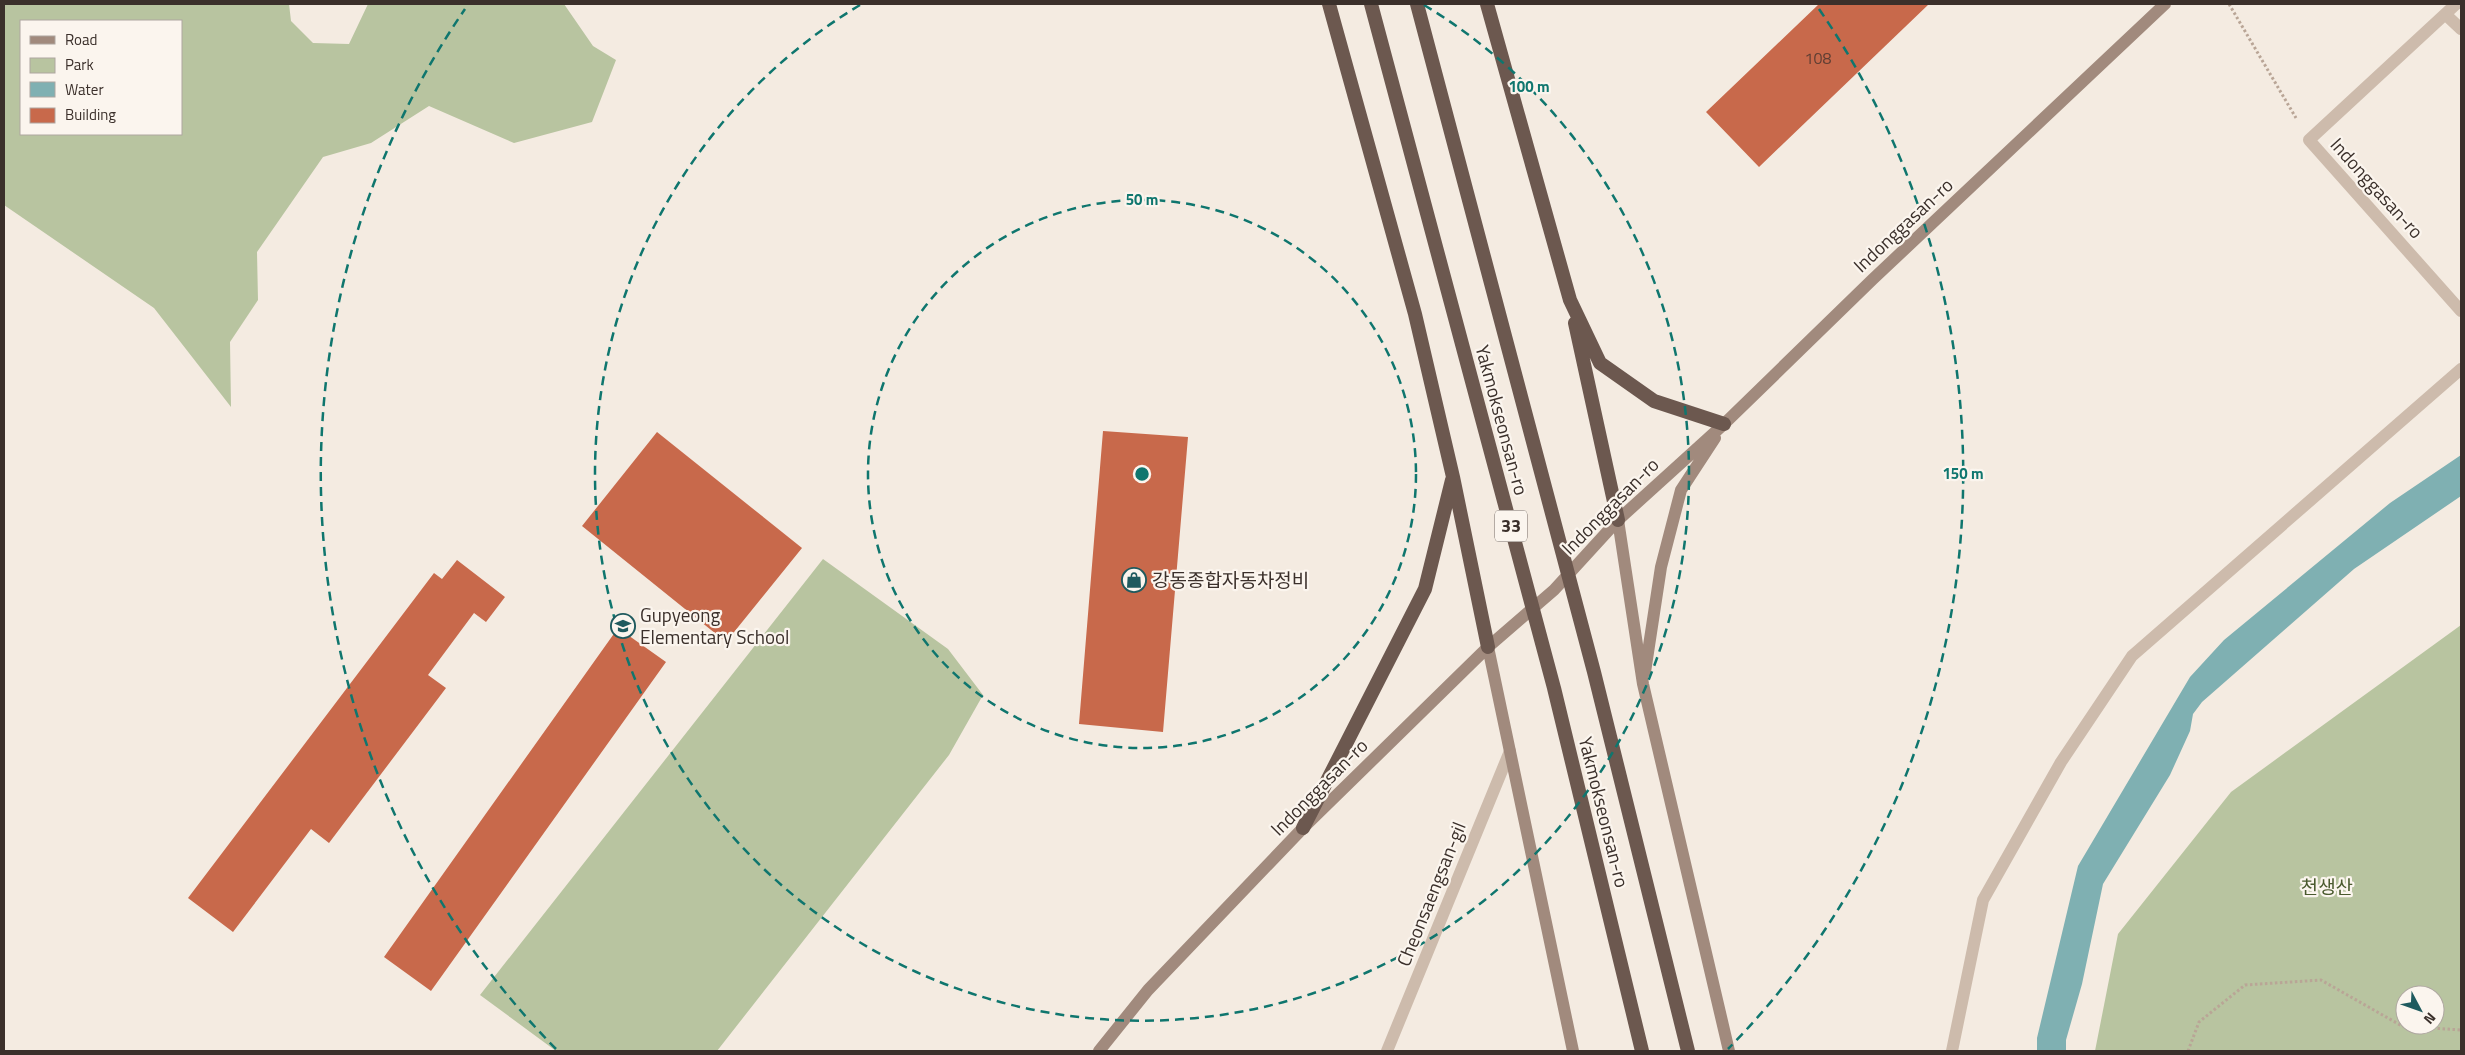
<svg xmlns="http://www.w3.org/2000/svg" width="2465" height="1055" font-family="'Titillium Web','Noto Sans KR',sans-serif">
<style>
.green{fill:#b8c4a0;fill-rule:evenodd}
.water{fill:#7fb0b2}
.building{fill:#c8694b}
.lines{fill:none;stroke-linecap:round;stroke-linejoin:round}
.path{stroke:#b9a596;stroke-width:3;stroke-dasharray:2.5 2.5;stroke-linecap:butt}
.service{stroke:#cdbbac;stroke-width:12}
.minor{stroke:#cdbbac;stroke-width:12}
.secondary{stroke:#a18a7d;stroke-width:12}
.trunk{stroke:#6c584f;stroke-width:14}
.ring{fill:none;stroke:#0f766e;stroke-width:2.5;stroke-dasharray:9 6}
.labels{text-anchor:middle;stroke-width:4.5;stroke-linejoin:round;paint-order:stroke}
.number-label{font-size:16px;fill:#5e3e33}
.shield{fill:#fbf5ee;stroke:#756b66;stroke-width:1}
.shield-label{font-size:18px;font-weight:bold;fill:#3b302b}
.street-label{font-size:19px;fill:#3b302b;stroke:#fbf5ee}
.poi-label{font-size:19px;fill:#3b302b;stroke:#fbf5ee;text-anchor:start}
.park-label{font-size:19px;fill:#4a5a2e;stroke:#fbf5ee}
.centre{fill:#0f766e;stroke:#fbf5ee;stroke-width:2.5}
.ring-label{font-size:15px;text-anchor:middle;font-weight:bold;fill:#0f766e;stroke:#fbf5ee;stroke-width:4.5;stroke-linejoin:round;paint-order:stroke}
</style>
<rect width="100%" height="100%" fill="#f4ebe1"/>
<path class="green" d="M4,4H289L291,21L313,43L349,44L368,4H564L593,46L616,60L592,122L514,143L429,106L371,143L323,157L257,252L258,300L230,342L231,407L154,308L4,205ZM21,21H181V134H21Z
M823,559L948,649L983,695L949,755L717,1051H556L480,995Z
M2461,625V1051H2095L2118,934L2231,792ZM2405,995H2435V1025H2405Z"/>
<path class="water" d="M2461,455V496L2354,569L2202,702L2193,714L2190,731L2170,775L2103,884L2082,984L2066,1040V1051H2037V1038L2078,866L2190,677L2224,640L2390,503Z"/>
<path class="building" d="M1819,4H1929L1759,167L1706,112Z
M1103,431L1188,437L1163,732L1079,724Z
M657,432L802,548L726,642L582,526Z
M457,560L505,597L486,622L474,613L428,675L446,688L329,843L311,829L233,932L188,898L434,573L442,579Z
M618,628L666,662L431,991L384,957Z"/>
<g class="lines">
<path class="path" d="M2229,4L2296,118
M2188,1051L2199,1022L2245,985L2321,980L2402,1026L2461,1030"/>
<path class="service" d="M1387,1051L1510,751
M1952,1051L1983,900L2061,762L2132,656L2461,369"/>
<path class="minor" d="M2456,4L2309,140L2461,311
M2445,14L2461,29"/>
<path class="secondary" d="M1618,520L1643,684L1729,1051
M1488,647L1573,1051
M1645,672L1661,567L1681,490L1715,438
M1099,1051L1148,990L1303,828L1488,647L1554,590L1618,520L1724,424L1873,279L2165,4"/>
<path class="trunk" d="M1329,4L1415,314L1453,477L1488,647
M1371,4L1554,688L1642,1051
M1417,4L1594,672L1688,1051
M1487,4L1570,300L1600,363L1654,401L1724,424
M1575,323L1618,520
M1303,828L1425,589L1452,480"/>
</g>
<g class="ring">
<circle cx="1142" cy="474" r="274"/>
<path d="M1424 5A547 547 0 1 1 860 5"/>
<path d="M556 1049A821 821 0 0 1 465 9M1819 9A821 821 0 0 1 1728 1049"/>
</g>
<defs>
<symbol id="shop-ring" viewBox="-11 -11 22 22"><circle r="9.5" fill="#fbf5ee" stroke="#1f5a5e" stroke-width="1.5"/><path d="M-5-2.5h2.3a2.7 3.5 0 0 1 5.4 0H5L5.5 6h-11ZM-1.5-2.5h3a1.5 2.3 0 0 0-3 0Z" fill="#1f5a5e"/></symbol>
<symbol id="school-ring" viewBox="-11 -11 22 22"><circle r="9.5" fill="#fbf5ee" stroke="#1f5a5e" stroke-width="1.5"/><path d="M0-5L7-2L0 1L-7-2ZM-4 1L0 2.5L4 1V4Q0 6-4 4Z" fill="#1f5a5e"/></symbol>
</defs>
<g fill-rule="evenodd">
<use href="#shop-ring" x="1120" y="566" width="28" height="28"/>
<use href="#school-ring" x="609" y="612" width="28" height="28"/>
</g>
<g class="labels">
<g class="number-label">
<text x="1818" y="64">108</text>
</g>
<rect class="shield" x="1495" y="510.5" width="32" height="31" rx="4"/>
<g class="shield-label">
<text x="1511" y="532">33</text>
</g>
<g class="street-label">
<text transform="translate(2377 188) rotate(48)" y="7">Indonggasan-ro</text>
<text transform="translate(1903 225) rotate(-43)" y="7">Indonggasan-ro</text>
<text transform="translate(1502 420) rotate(75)" y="7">Yakmokseonsan-ro</text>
<text transform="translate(1610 506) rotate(-45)" y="7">Indonggasan-ro</text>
<text transform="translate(1319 787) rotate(-45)" y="7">Indonggasan-ro</text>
<text transform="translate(1604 812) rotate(76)" y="7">Yakmokseonsan-ro</text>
<text transform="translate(1431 894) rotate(-68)" y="7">Cheonsaengsan-gil</text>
</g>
<g class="poi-label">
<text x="1152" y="587">강동종합자동차정비</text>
<text x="640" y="622">Gupyeong<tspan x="640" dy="22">Elementary School</tspan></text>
</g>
<g class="park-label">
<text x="2327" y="894">천생산</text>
</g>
</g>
<circle cx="1142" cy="474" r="8" class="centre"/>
<g class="ring-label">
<text x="1529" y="92">100 m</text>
<text x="1142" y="205">50 m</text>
<text x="1963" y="479">150 m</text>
</g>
<rect width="2465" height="1055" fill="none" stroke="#3b302b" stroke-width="10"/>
<rect x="20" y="20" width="162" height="115" fill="#fbf5ee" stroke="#aea6a0"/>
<rect x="30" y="36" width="25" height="8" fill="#a18a7d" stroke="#aea6a0"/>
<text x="65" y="45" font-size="15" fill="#3b302b">Road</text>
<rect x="30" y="58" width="25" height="15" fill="#b8c4a0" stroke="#aea6a0"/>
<text x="65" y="70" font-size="15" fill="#3b302b">Park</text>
<rect x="30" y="82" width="25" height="15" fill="#7fb0b2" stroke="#aea6a0"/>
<text x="65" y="95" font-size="15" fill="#3b302b">Water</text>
<rect x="30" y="108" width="25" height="15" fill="#c8694b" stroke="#aea6a0"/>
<text x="65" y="120" font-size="15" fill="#3b302b">Building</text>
<g transform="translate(2420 1010) rotate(131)"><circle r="24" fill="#fbf5ee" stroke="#aea6a0"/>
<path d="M0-4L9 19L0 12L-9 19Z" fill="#1f5a5e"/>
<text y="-8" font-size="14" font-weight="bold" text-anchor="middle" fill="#3b302b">N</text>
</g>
</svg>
